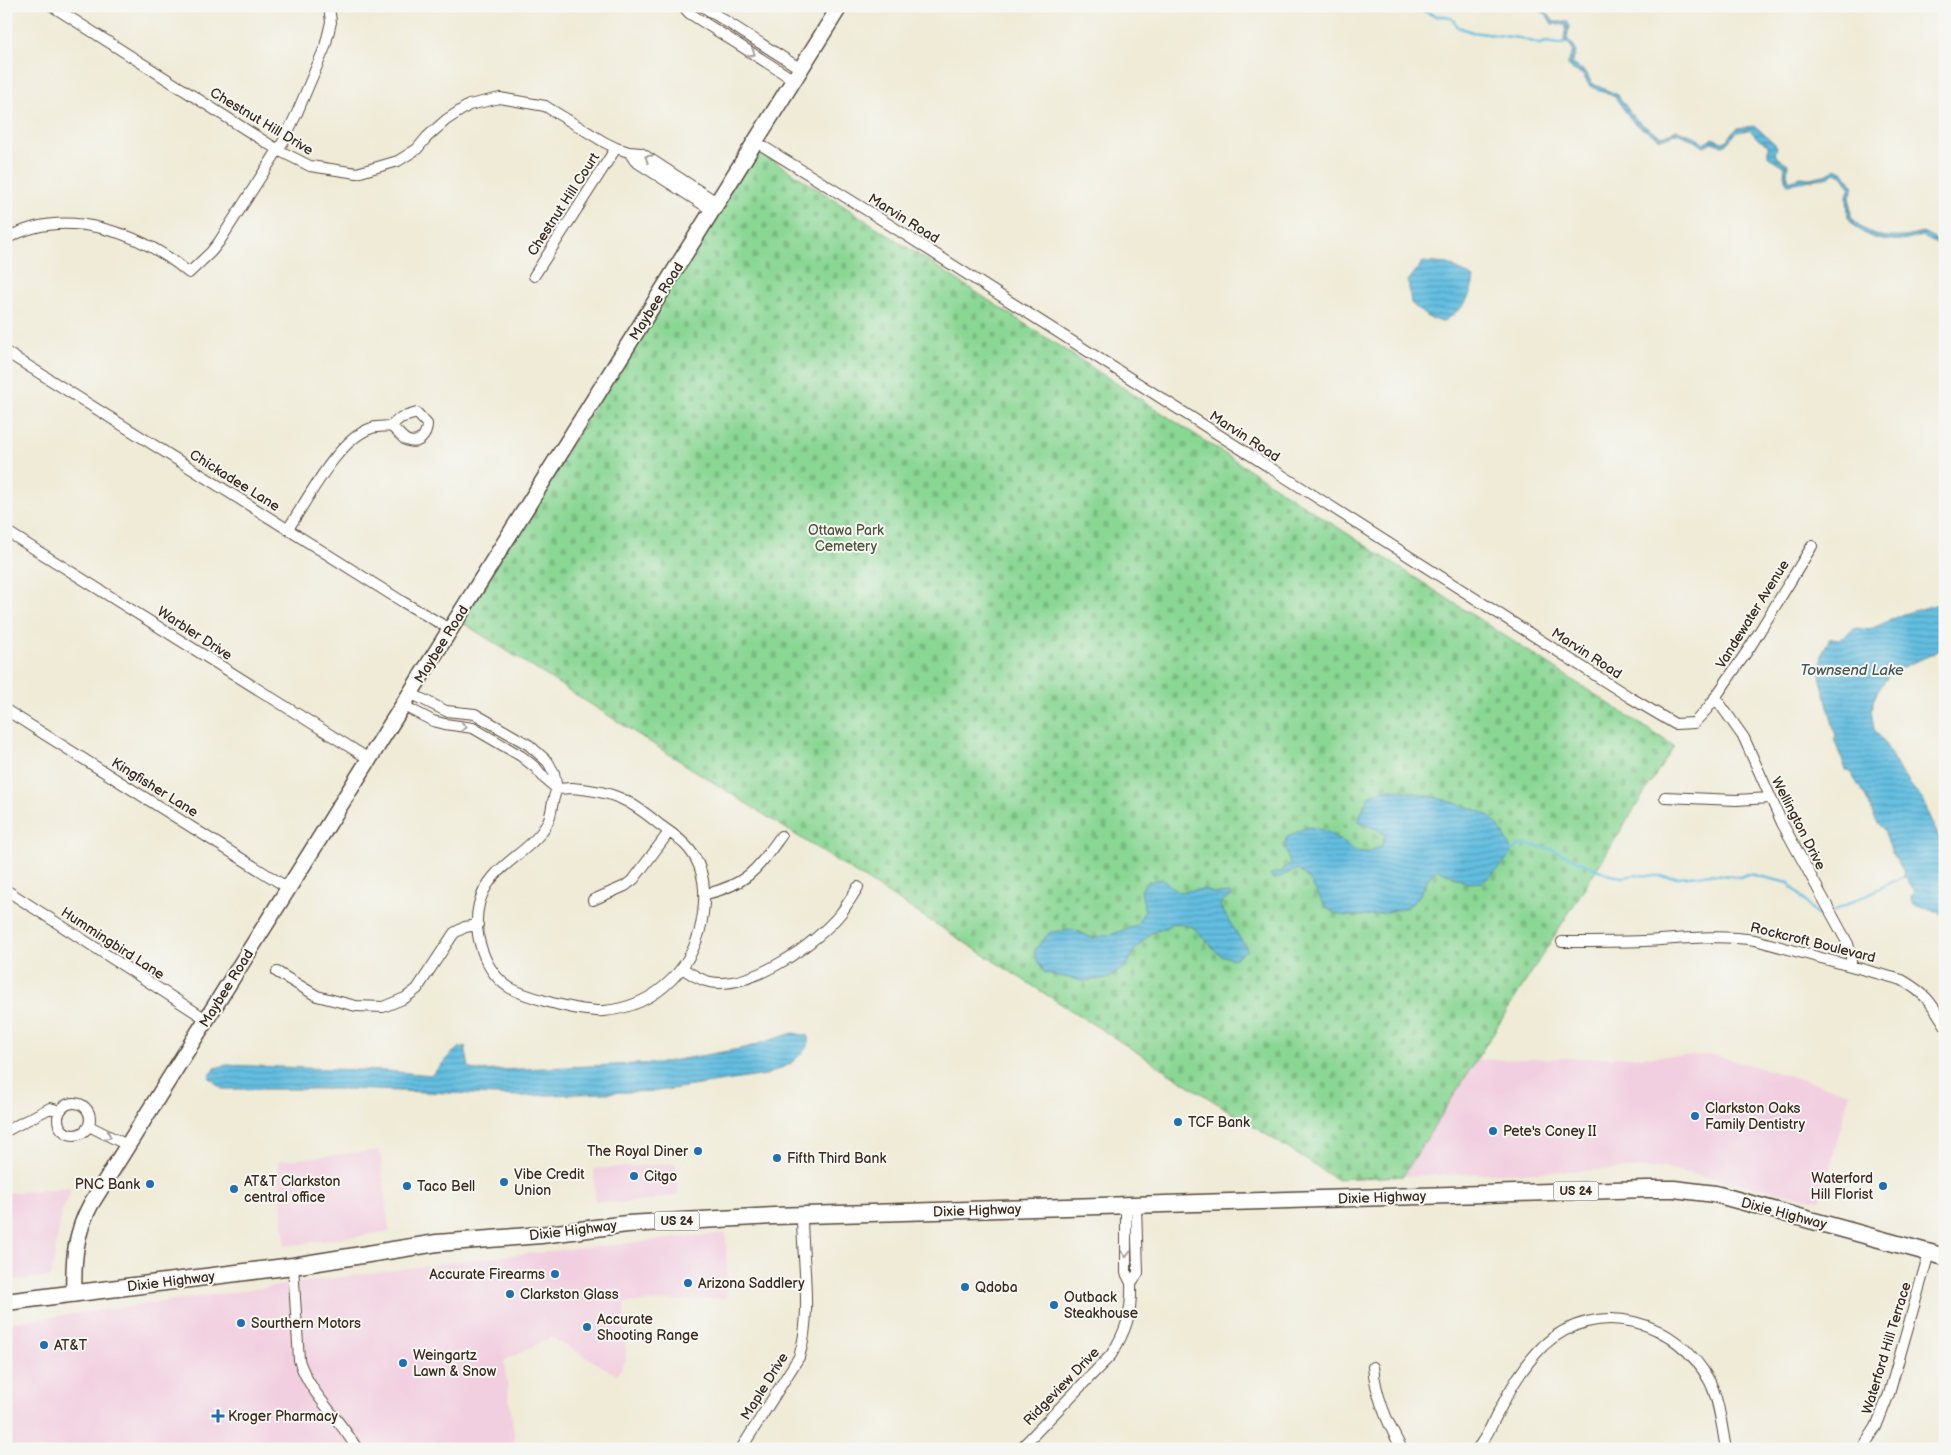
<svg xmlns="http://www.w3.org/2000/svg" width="1951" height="1455" font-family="'Balsamiq Sans',sans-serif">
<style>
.built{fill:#f2cfe0}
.cemetery{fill:url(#cemetery-stones);stroke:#628059}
.water{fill:url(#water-rules);stroke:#4f7480}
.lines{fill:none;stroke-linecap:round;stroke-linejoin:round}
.stream{stroke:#63bee1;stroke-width:2.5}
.minor-casing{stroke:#56473a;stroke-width:12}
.secondary-casing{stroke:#56473a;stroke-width:18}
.primary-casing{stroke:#56473a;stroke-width:19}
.minor{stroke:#fff;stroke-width:10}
.secondary{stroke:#fff;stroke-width:15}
.primary{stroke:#fff;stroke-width:16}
.oneway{stroke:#a79f9a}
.poi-dot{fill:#1f6fb2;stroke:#f6f6f2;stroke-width:2}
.labels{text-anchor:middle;stroke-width:4;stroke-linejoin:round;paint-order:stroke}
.shield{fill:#f6f6f2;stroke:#73675e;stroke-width:1}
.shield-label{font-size:12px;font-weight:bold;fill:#3b2a1e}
.street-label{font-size:14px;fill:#3b2a1e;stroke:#f6f6f2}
.park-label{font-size:14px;fill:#4f553c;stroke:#f6f6f2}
.poi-label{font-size:14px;fill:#3b2a1e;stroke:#f6f6f2;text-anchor:start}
.water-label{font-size:15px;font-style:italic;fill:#475658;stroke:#f6f6f2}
</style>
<defs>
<pattern id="cemetery-stones" width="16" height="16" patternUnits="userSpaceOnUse" patternTransform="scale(1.25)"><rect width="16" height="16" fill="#8ad794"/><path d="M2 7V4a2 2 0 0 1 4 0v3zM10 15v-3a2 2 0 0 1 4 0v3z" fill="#78b97f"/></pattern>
<pattern id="water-rules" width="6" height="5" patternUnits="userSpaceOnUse" patternTransform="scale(1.25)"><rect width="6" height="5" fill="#63bee1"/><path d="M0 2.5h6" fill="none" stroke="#539bb6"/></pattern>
</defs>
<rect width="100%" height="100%" fill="#f6f6f2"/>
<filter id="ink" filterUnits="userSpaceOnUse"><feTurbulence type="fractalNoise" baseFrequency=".02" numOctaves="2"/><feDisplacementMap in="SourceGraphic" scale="10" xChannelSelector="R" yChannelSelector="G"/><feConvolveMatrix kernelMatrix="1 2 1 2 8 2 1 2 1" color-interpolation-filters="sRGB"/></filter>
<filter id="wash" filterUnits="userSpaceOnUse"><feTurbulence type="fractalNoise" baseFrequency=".0096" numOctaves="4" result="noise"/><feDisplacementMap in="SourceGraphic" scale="20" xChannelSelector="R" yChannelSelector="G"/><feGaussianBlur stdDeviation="1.12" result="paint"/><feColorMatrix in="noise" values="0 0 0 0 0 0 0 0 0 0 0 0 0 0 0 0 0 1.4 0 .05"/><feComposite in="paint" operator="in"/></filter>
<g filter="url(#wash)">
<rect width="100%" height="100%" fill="#efebd7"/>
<path class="built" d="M1715,1055L1850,1093L1821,1201L1664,1168L1403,1176L1476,1060Z
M380,1150L389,1232L285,1246L278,1161Z
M676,1163L678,1195L652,1200L620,1203L595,1201L594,1169Z
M71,1188L68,1199L62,1210L51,1277L6,1281V1193Z
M726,1233L727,1298L624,1303L626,1360L617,1375L551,1337L504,1361L516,1449H6V1323L475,1259Z"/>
<path class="cemetery" d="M756,149L1674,746L1403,1176L1336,1179L460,621Z"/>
<path class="water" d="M1532,6C1544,6 1548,14 1554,22H1568L1569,26L1567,39C1579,49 1577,51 1571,64L1584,71L1593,84L1618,95L1634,118L1650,130L1662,136L1677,130L1696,137L1705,144L1712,138L1722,142L1726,141L1737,128L1755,126L1775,144L1777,147L1775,153L1777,157L1788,164L1787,173L1789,181L1801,177L1810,178L1828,174L1836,168L1844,172L1854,187L1850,196L1851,216C1866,236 1880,238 1903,237C1910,237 1916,234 1923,233L1945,245V249L1922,236C1894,243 1866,245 1848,217L1847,196L1850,187L1843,176L1836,172L1829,177L1788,184C1783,179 1784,172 1785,166L1770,158L1768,155V145L1758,139L1750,130L1737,132L1726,144L1722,145L1712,142L1704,147L1694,140L1677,133L1661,139L1643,129L1632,121L1615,97L1590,86L1582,74L1571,69L1567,63L1573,52L1571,46L1564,40L1566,25L1552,24L1546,14Z
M1423,262L1448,264L1474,278C1470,302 1462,309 1442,322L1427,317L1411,303L1408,281Z
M1945,602V647L1933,654L1905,666L1890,674L1878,690L1874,699L1871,710L1874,729L1884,742L1901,773L1925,803L1928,814L1944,848L1945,915C1940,914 1933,910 1929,909C1920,908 1911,906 1911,896L1915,892L1906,877H1902L1904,872L1892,852L1884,830L1876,820L1865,796L1849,770H1846L1834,739L1836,736L1820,676L1822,653L1830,638C1840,643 1847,633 1856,628L1869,630L1903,614Z
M1394,789C1423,794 1458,802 1484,813C1496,819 1511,842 1511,854L1497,870L1483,882L1467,883L1438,869C1425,876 1424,894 1413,903C1399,913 1345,922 1331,911C1321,903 1316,889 1309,880C1306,876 1301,873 1297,869L1275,879L1271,877V874L1281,872L1290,864L1285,848L1286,838L1305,828L1310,827L1326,831L1356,851L1367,852L1381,847L1385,835L1377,829L1360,823L1359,818L1369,796L1384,790Z
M1162,879L1178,892L1204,889L1216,894L1230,893L1232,896L1223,901L1220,906L1247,950L1233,959L1220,955L1193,927L1173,923L1163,929L1151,933L1135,950L1127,965L1109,978L1083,981L1045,973L1037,961L1034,951L1050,932L1074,930L1093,938L1113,934L1137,925L1145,910L1141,890L1148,882Z
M793,1033L808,1036V1047L792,1063L766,1075L658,1091L522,1096L352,1089H222L209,1077L215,1068L227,1065L385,1071L431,1075C443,1066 450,1050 465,1046L469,1068L476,1071L660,1063L745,1048Z"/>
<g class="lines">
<path class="stream" d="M1414,6L1435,16H1446L1452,19L1458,27L1472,32L1519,38L1540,44L1547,42L1558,44L1566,43
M1511,851L1520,845H1529L1551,849L1610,875L1623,877L1636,875L1679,877L1711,874L1740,877L1747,874L1754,875L1789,883L1817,915L1822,917L1829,913
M1834,911L1902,877"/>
</g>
</g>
<g filter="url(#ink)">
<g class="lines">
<defs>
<path id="minor" d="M52,6L278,150L310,166L357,173L398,161L417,149L427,137L446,120L469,105L500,98L545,106L604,142L616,148L629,152
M683,6L689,13L794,80
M702,6L801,69
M756,142L868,211L1631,698L1675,724L1694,723L1708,708L1750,647L1812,546
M713,211L635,161L629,152L641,153L718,203
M6,239C65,205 142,233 189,273L211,252L219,242L283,142L297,113L325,47L331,22L329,6
M534,276L616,148
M6,352L403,602L450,629
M288,529C307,501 338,438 372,428C378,426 385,427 391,426C396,430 401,437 406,440C419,446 427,435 427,424L417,413L400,418L391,426
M6,531L369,759
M1715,697L1744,738L1782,823L1848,944L1851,955V965
M402,705L433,721L445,724L473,728L521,756L536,768L545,779L557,789L554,773L548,762L529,745L475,714L446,711L410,693
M6,710L288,888
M572,788C612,791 629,799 660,825C670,832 681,839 689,849C704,867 706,891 703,913C697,965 658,1006 604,1011C587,1012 569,1007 552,1003C538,999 523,995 510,988C484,972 472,932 479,904C488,869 519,859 540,834C555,816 549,806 557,789Z
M1665,797L1736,800L1770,798
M6,890L206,1019
M706,894C748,884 757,869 781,836
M593,900L625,886L634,879L669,832
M1562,942C1589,942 1617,942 1644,941C1681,939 1718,934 1755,940L1902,980C1926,994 1931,1002 1945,1025
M682,968C691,974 700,980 710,982C751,990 816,944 841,913C847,905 853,895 858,887
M277,972L317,996L356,1006L383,1007L405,998L417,989L454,933L465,927L478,925
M58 1119a16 16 0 1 1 32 0a16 16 0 1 1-32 0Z
M89,1126L127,1145
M6,1131L50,1108L60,1111
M1126,1205V1273L1131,1283L1138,1273L1136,1205
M293,1266L299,1360C310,1395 339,1417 357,1449
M1373,1367C1376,1396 1387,1423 1402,1449
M741,1449L799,1357C813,1313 802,1260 802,1215
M1020,1449L1111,1355C1127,1330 1132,1312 1131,1283
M1477,1449C1488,1436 1492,1423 1500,1409C1511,1387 1525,1364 1543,1346C1596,1296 1678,1320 1710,1382C1719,1400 1722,1428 1726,1449
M1862,1449L1876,1427L1889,1394L1929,1253"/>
<path id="secondary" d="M74,1294C73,1261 75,1233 91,1204L840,6"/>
<path id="primary" d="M6,1302L293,1266L437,1243L541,1235L627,1224L774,1216L1646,1189H1674L1715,1194L1945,1257"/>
</defs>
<use href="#minor" class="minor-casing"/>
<use href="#secondary" class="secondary-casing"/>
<use href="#primary" class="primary-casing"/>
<use href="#minor" class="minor"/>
<use href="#secondary" class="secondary"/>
<use href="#primary" class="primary"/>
</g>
<defs><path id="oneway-chevron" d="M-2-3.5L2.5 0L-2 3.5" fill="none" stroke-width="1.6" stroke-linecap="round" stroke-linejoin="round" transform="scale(1.25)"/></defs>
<g class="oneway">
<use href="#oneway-chevron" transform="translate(752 53) rotate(32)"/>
<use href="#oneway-chevron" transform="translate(648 158) rotate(-148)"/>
<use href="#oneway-chevron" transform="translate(464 727) rotate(5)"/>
<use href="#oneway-chevron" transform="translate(108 1136) rotate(27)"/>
<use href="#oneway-chevron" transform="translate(1126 1254) rotate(90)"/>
</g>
</g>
<g class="poi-dot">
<circle cx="1695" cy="1116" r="5"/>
<circle cx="1178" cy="1122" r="5"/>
<circle cx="1493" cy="1131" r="5"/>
<circle cx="698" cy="1151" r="5"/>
<circle cx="777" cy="1158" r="5"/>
<circle cx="634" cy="1176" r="5"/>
<circle cx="504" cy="1182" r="5"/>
<circle cx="150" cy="1184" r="5"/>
<circle cx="407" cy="1186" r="5"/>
<circle cx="1883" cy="1186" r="5"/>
<circle cx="234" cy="1189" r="5"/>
<circle cx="555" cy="1274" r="5"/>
<circle cx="688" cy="1283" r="5"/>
<circle cx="965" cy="1287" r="5"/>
<circle cx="510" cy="1294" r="5"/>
<circle cx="1054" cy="1305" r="5"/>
<circle cx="241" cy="1323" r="5"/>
<circle cx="587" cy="1327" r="5"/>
<circle cx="44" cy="1345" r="5"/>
<circle cx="403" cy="1363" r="5"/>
<path d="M215.5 1408.5h5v5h5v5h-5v5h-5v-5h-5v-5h5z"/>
</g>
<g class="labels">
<g class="shield">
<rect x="1553.5" y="1181.5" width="45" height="19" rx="4"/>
<rect x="654.5" y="1211.5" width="45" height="19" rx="4"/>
</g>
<g class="shield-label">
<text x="1576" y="1195">US 24</text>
<text x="677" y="1225">US 24</text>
</g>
<g class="street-label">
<text transform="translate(262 121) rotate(31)" y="5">Chestnut Hill Drive</text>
<text transform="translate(563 204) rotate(-57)" y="5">Chestnut Hill Court</text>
<text transform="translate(904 218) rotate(32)" y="5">Marvin Road</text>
<text transform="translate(656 301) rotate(-58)" y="5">Maybee Road</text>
<text transform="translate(1245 436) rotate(33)" y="5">Marvin Road</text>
<text transform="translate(235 480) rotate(32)" y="5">Chickadee Lane</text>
<text transform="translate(1752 614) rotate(-58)" y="5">Vandewater Avenue</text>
<text transform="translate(195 633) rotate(33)" y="5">Warbler Drive</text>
<text transform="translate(441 644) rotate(-58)" y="5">Maybee Road</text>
<text transform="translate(1587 653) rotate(33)" y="5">Marvin Road</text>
<text transform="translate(155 787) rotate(32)" y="5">Kingfisher Lane</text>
<text transform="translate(1799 823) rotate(63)" y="5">Wellington Drive</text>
<text transform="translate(1813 942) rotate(14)" y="5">Rockcroft Boulevard</text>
<text transform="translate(113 943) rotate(33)" y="5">Hummingbird Lane</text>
<text transform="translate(226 988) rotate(-58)" y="5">Maybee Road</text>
<text transform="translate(1382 1197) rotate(-2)" y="5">Dixie Highway</text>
<text transform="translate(977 1210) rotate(-2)" y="5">Dixie Highway</text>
<text transform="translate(1784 1213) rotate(15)" y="5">Dixie Highway</text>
<text transform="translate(573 1230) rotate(-7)" y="5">Dixie Highway</text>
<text transform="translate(171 1281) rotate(-7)" y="5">Dixie Highway</text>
<text transform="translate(1886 1348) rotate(-73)" y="5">Waterford Hill Terrace</text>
<text transform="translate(764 1386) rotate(-58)" y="5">Maple Drive</text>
<text transform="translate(1061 1386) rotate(-46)" y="5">Ridgeview Drive</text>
</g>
<g class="park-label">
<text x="846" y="535">Ottawa Park<tspan x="846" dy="16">Cemetery</tspan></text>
</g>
<g class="poi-label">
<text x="1705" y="1113">Clarkston Oaks<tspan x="1705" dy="16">Family Dentistry</tspan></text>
<text x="1188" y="1127">TCF Bank</text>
<text x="1503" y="1136">Pete's Coney II</text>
<text x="688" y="1156" text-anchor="end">The Royal Diner</text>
<text x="787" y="1163">Fifth Third Bank</text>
<text x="514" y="1179">Vibe Credit<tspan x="514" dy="16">Union</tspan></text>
<text x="644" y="1181">Citgo</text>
<text x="1873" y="1183" text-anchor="end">Waterford<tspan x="1873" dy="16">Hill Florist</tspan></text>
<text x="244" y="1186">AT&amp;T Clarkston<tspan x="244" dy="16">central office</tspan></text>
<text x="140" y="1189" text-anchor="end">PNC Bank</text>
<text x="417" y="1191">Taco Bell</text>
<text x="545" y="1279" text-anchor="end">Accurate Firearms</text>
<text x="698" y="1288">Arizona Saddlery</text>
<text x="975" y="1292">Qdoba</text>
<text x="520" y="1299">Clarkston Glass</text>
<text x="1064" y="1302">Outback<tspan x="1064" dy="16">Steakhouse</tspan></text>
<text x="597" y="1324">Accurate<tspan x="597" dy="16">Shooting Range</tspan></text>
<text x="251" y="1328">Sourthern Motors</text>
<text x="54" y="1350">AT&amp;T</text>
<text x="413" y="1360">Weingartz<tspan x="413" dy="16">Lawn &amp; Snow</tspan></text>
<text x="228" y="1421">Kroger Pharmacy</text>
</g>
<g class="water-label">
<text x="1852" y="675">Townsend Lake</text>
</g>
</g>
<rect width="1951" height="1455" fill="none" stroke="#f6f6f2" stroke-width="25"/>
</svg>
